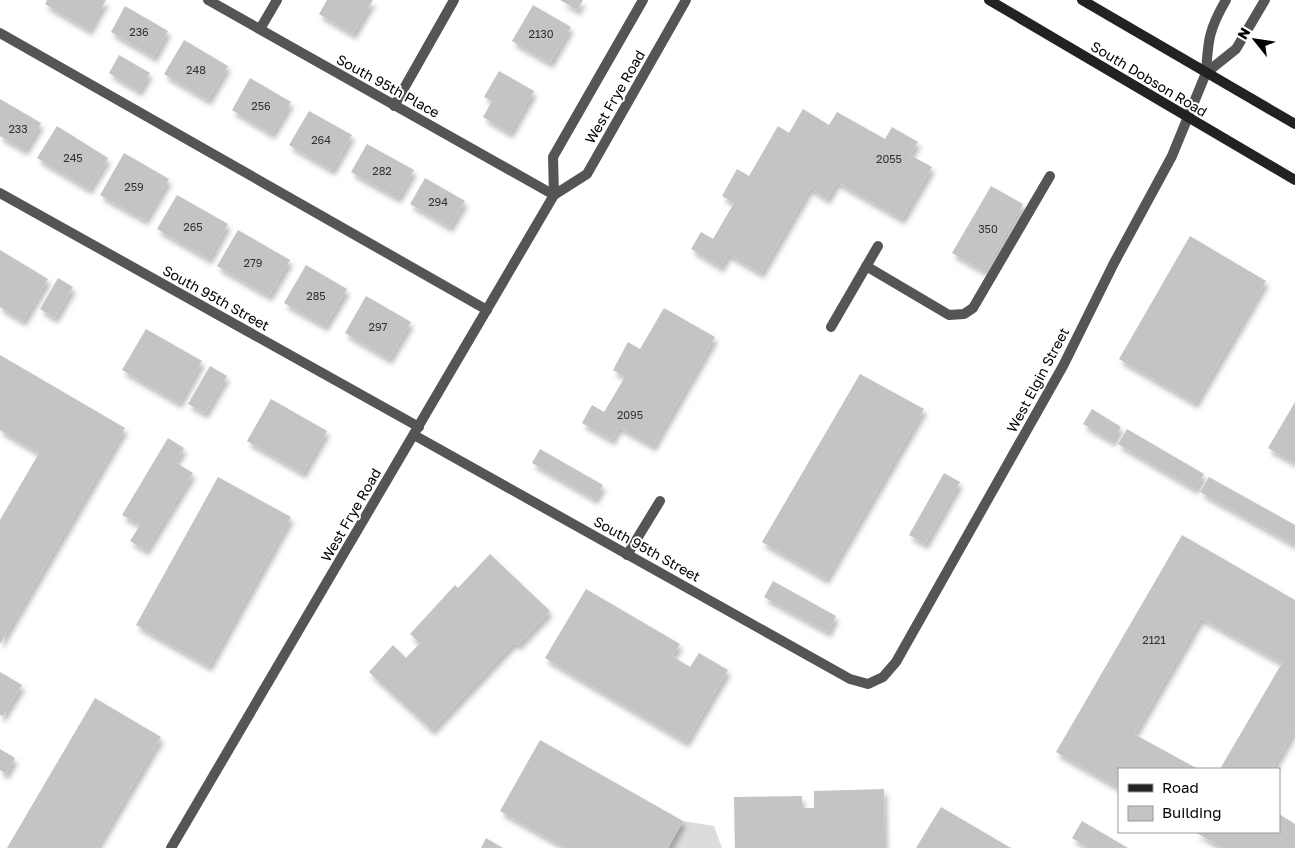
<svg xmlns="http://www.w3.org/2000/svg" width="1295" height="848" font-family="'Golos Text',sans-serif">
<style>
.green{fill:#dcdcdc}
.building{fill:#c4c4c4;filter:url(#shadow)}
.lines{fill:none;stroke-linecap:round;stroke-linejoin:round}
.service{stroke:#555;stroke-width:10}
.minor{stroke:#555;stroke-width:10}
.tertiary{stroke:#555;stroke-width:10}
.secondary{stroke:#222;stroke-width:10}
.labels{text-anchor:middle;stroke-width:4;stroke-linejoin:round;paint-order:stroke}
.number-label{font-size:11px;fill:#313131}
.street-label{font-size:14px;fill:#000;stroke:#fff}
</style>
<defs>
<filter id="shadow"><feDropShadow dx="3" dy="5.5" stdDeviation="2.5" flood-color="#0004"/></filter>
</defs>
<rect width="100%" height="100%" fill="#fff"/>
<path class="green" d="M683,821L714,826L722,848H668Z"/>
<path class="building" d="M47,0H106L89,30L45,4Z
M327,0H373L353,34L319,14Z
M560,0H583L577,10Z
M533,5L571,27L550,63L512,41Z
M125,6L168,31L154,57L111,32Z
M184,40L228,66L208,100L164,74Z
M119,55L150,73L139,91L109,73Z
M499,71L534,91L510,133L483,117L492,101L484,97Z
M250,78L291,102L272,134L232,110Z
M0,99L41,123L25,150L0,136Z
M803,109L829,125L837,112L885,139L892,127L918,142L910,155L932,167L902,219L837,182L827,199L810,188L761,273L728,254L721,267L691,249L701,232L713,239L734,203L722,196L737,169L749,176L778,126L789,133Z
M309,111L352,135L332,170L289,145Z
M57,126L108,158L89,189L37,158Z
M367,144L414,170L398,198L351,172Z
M124,153L169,179L145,220L100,195Z
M425,178L465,201L450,227L410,204Z
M991,186L1023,204L984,271L952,253Z
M177,195L228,224L209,259L157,229Z
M238,230L290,260L269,296L217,266Z
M1190,236L1266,281L1195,403L1119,359Z
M0,250L48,279L23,321L0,307Z
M306,265L347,289L325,326L284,303Z
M58,278L73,287L55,318L40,309Z
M366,296L411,322L389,359L345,333Z
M664,308L715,337L653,446L619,427L612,440L582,423L592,405L604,412L625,377L613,370L628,342L640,349Z
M146,329L202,361L179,403L122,370Z
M0,355L125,428L0,644V520L39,453L0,430Z
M210,366L227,376L205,413L188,404Z
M860,374L924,409L826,579L762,542Z
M271,399L327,431L303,473L247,441Z
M1295,402V463L1268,448Z
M1092,409L1121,427L1112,441L1083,424Z
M1127,429L1204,474L1195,489L1118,444Z
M168,438L184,448L175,462L193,473L146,550L130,541L140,525L122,515Z
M540,449L603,485L595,499L532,463Z
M944,473L960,482L925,544L909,535Z
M218,477L291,517L209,666L136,625Z
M1209,477L1295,525V545L1200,492Z
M1182,535L1295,600V729L1272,769H1220L1282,663L1201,618L1134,734L1198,769H1119V788L1056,752Z
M490,554L550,611L518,645L514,642L432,730L369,672L393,645L406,658L420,643L410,634L455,585L458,588Z
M773,581L836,616L828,632L764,597Z
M586,589L680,644L672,656L690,667L699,653L728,670L686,742L545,658Z
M0,672L22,685L3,716L0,715Z
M95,698L161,737L96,848H7Z
M540,740L683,821L668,848H566L500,811Z
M0,749L15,758L6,774L0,770Z
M884,789L885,848H735L734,797L802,796V808H814V791Z
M941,807L1011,848H916Z
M1279,814L1295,824V848H1223L1195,832H1279Z
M1082,821L1128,848H1090L1072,838Z
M486,838L503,848H481Z"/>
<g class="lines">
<path class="service" d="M0,33L487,310
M1206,73L1236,49L1265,0
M1206,73C1208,40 1209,29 1226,0
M394,106L454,0
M866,266L949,315L964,314L973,308L1050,176
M831,327L878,246
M627,555L660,501"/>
<path class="minor" d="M208,0L554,195
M260,29L277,0
M0,193L419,427
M414,435L850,679L868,684L883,677L896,662L1063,366L1114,263L1172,156L1206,73"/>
<path class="tertiary" d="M554,195L553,157L643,0
M171,848L554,195L587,174L686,0"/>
<path class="secondary" d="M989,0L1295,180
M1082,0L1295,124"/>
</g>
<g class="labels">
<g class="number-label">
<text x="139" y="36">236</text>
<text x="541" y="38">2130</text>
<text x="196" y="74">248</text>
<text x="261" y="110">256</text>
<text x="18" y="133">233</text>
<text x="321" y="144">264</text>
<text x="73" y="162">245</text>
<text x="889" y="163">2055</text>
<text x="382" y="175">282</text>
<text x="134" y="191">259</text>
<text x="438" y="206">294</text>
<text x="193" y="231">265</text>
<text x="988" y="233">350</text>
<text x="253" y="267">279</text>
<text x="316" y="300">285</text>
<text x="378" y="331">297</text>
<text x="630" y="419">2095</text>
<text x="1154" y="644">2121</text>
</g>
<g class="street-label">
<text transform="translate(1149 79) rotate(31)" y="5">South Dobson Road</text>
<text transform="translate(388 86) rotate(29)" y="5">South 95th Place</text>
<text transform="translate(615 97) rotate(-60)" y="5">West Frye Road</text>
<text transform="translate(216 298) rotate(29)" y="5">South 95th Street</text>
<text transform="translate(1038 380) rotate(-62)" y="5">West Elgin Street</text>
<text transform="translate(351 515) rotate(-60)" y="5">West Frye Road</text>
<text transform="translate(647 549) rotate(29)" y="5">South 95th Street</text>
</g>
</g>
<rect x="1118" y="768" width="162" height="65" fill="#ffffff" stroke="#999999"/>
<rect x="1128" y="784" width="25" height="8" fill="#222222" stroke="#999999"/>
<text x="1162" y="793" font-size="15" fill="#000000">Road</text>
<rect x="1128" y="806" width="25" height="15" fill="#c4c4c4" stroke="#999999"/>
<text x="1162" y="818" font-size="15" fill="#000000">Building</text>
<g transform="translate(1255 40) rotate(300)" stroke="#ffffff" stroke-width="4" paint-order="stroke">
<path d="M0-4L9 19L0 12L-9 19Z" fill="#000000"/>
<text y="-8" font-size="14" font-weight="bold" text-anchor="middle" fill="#000000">N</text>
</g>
</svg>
